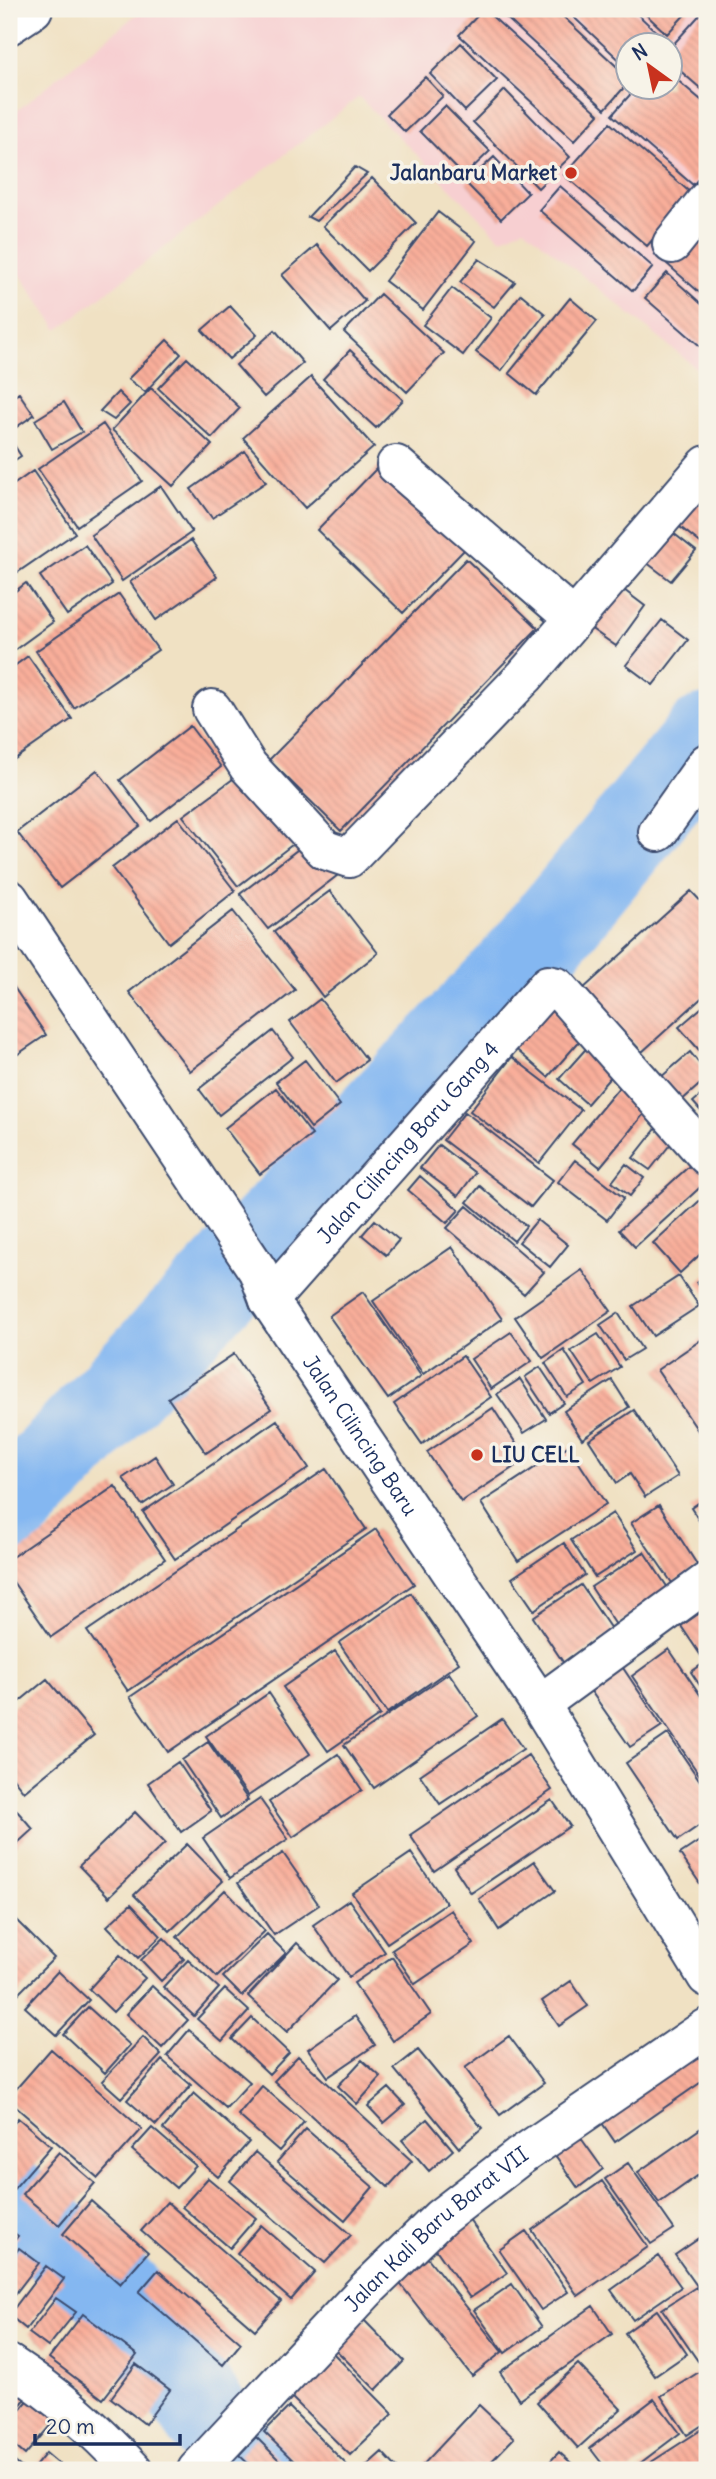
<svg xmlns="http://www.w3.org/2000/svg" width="716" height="2479" font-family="Delius,sans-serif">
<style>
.built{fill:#f7cfd1;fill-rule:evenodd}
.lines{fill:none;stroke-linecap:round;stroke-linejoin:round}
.river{stroke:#84b7f1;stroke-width:88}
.building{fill:url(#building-back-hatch)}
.minor-casing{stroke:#3b4a6d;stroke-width:42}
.minor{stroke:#fff;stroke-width:38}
.poi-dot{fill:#c8321e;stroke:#f7f3e8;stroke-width:2.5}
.labels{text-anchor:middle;stroke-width:7;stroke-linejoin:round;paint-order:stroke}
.poi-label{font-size:21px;font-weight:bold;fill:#1b2f5e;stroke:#f7f3e8;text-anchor:end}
.street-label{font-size:21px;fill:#1b2f5e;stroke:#f7f3e8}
</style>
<defs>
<pattern id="building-back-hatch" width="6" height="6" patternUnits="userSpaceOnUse" patternTransform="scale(1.75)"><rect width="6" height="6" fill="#f9ae9a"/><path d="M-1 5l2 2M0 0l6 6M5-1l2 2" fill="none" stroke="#d59687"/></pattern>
</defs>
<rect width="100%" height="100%" fill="#f7f3e8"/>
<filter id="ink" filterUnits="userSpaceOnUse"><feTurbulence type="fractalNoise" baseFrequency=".0143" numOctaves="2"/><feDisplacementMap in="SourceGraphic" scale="14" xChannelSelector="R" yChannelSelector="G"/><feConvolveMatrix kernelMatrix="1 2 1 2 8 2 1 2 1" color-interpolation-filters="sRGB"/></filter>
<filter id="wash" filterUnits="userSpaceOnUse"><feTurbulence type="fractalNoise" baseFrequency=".00686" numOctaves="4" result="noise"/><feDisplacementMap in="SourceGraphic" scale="28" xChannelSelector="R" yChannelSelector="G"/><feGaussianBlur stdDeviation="1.57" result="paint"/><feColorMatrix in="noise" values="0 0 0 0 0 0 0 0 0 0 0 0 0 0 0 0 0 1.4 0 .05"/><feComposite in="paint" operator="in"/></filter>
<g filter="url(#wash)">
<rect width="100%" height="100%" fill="#f0e1c3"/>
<path class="built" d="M143,9H707V377L524,228L501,239L359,97L58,330L9,258V117ZM628,46H670V88H628Z"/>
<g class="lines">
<path class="river" d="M9,1508L514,974L707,738
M9,2201L122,2296L245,2470"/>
</g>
<g id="blocks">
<path class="building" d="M484,9L599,114L574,141L459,35Z
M497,9H555L628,77V83L605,109Z
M565,9H632L665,40L660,46H628V68Z
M640,9H690L667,34Z
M705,9H707V94L670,62V48Z
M461,43L497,80L465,111L430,74Z
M670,74L707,105V169L693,185L612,115L636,88H670Z
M425,77L443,96L405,132L387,114Z
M505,90L570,157L538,188L473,122Z
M445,106L490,151L464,176L420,131Z
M610,123L692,194L647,246L564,175Z
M494,157L528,193L501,219L466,183Z
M355,167L367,174L316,221L308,217Z
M372,178L416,223L368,271L323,226Z
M560,186L653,267L633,291L539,210Z
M438,212L476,241L423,310L385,281Z
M707,217V299L667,264Z
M317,245L365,301L331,331L282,275Z
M479,259L515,282L494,307L460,282Z
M667,273L707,309V352L645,298Z
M452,288L491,318L463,355L423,325Z
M380,294L444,353L407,392L344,332Z
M521,294L545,314L501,371L476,352Z
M570,298L597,321L536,395L509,373Z
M230,306L257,335L229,359L202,330Z
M275,330L303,363L264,397L236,365Z
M167,340L181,354L145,392L128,379Z
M350,350L403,400L376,428L323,379Z
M187,358L240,408L212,438L158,388Z
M311,377L374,447L305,508L243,438Z
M151,388L212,445L173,486L112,430Z
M118,392L130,404L114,420L100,411Z
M19,393L34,415L9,432V400Z
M64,402L82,432L52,449L35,420Z
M103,424L142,481L77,526L38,469Z
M9,437L21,456L9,464Z
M245,451L266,482L212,518L191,489Z
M379,466L465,549L403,613L317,530Z
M33,471L75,533L18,572L9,559V488Z
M707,479V548L671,520Z
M161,486L192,532L122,581L91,535Z
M663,525L696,551L671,581L638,556Z
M191,540L217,577L156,620L130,582Z
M85,545L112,584L67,615L40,576Z
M466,559L538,628L341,831L269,760Z
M26,583L53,622L9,654V596Z
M616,584L645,606L616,646L586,625Z
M119,594L158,650L74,708L36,651Z
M662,620L688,640L653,685L626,665Z
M28,656L72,719L9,763V670Z
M190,726L221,767L151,821L120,780Z
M97,770L140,826L60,888L17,832Z
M241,773L305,835L238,886L183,816Z
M178,818L235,891L169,943L112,868Z
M310,840L338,875L268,929L240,894Z
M330,891L378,953L323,997L274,932Z
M691,891L707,908V993L642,1052L583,989Z
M233,911L295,990L190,1071L129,992Z
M9,980L46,1035L9,1060Z
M553,996L590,1029L548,1077L511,1045Z
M320,999L367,1060L336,1083L290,1022Z
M707,1003V1059L679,1027Z
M273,1031L293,1057L219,1115L199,1089Z
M592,1042L620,1066L587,1104L559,1079Z
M690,1052L707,1073V1078L680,1102L660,1078Z
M512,1057L581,1110L539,1163L470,1111Z
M305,1060L340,1105L311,1128L276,1082Z
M625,1080L652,1104L600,1167L572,1144Z
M276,1088L312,1135L260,1174L225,1128Z
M707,1090V1118L693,1102Z
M465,1112L553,1180L531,1207L443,1140Z
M659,1125L676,1137L650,1170L633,1158Z
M439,1145L475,1173L458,1196L420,1168Z
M697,1159L707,1170V1181L635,1247L619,1230Z
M575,1160L624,1198L607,1220L558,1182Z
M626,1164L644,1178L630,1196L612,1182Z
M420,1176L459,1210L447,1223L408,1190Z
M480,1186L526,1226L514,1241L467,1202Z
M707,1194V1248L680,1273L653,1243Z
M467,1206L544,1272L524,1294L447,1228Z
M375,1220L399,1240L386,1255L362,1235Z
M537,1220L568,1245L550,1267L519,1242Z
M452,1247L502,1319L423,1374L373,1301Z
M582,1270L611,1311L543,1358L515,1317Z
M707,1274V1294L697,1283Z
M679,1276L699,1306L653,1336L633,1306Z
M363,1292L421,1376L388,1399L329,1316Z
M618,1313L642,1349L624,1360L600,1325Z
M511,1332L532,1361L491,1389L471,1359Z
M598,1334L620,1367L593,1384L571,1351Z
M707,1336V1444L657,1370Z
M564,1350L586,1385L567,1397L545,1363Z
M234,1354L271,1409L206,1453L168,1398Z
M463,1356L491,1397L422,1444L394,1404Z
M540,1367L564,1403L549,1413L525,1377Z
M520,1379L546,1419L524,1433L497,1394Z
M612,1380L629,1407L582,1439L564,1411Z
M493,1408L526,1459L461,1502L427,1452Z
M634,1410L678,1476L645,1497L630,1474L617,1483L589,1440Z
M277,1420L309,1468L175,1559L143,1512Z
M568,1446L606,1504L518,1561L481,1503Z
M155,1456L173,1484L142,1505L123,1478Z
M326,1469L366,1529L128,1691L87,1631Z
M115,1486L165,1559L51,1637L9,1576V1559Z
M707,1497V1533L691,1508Z
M659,1505L698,1566L672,1583L631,1523Z
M613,1513L637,1550L595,1577L571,1540Z
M376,1529L414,1584L168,1752L130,1697Z
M564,1543L585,1575L534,1610L512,1578Z
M644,1552L670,1591L616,1625L591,1587Z
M581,1585L613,1632L565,1665L533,1617Z
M411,1593L459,1663L387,1713L339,1643Z
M707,1608V1658L704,1660L681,1626Z
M669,1649L707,1705V1786L632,1676Z
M335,1651L380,1715L328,1751L283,1687Z
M707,1661V1696L691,1672Z
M619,1662L662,1726L630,1747L586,1684Z
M449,1673L478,1716L374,1788L344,1745Z
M47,1679L94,1735L24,1792L9,1773V1710Z
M269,1693L310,1754L248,1796L206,1736Z
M502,1719L523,1749L440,1804L420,1775Z
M668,1734L707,1791V1820L678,1840L626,1763Z
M208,1742L248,1800L221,1818L182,1760Z
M338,1754L362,1790L293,1837L269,1802Z
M528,1755L552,1790L434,1871L410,1835Z
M178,1762L211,1811L181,1832L148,1783Z
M260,1799L288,1839L230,1878L203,1838Z
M552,1800L570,1826L471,1893L454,1867Z
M9,1802L33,1829L9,1851Z
M135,1812L165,1843L109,1897L79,1866Z
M707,1836V1889L705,1891L680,1854Z
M187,1844L223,1881L170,1931L134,1895Z
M283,1853L319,1905L274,1935L238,1883Z
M411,1853L446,1903L387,1943L352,1893Z
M534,1861L555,1891L499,1930L479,1899Z
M225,1890L265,1931L217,1977L177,1937Z
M349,1900L385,1952L349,1977L313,1925Z
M131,1904L161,1936L138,1958L107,1926Z
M451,1910L474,1944L415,1984L392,1950Z
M9,1913L54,1958L14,1998L9,1992Z
M267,1934L286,1953L242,1996L223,1977Z
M164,1938L184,1959L161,1981L141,1960Z
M297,1943L337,1980L287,2032L248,1996Z
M120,1955L145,1978L113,2012L89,1989Z
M392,1957L431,2014L393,2041L354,1983Z
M188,1960L219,1988L194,2016L163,1987Z
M58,1971L89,2000L56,2035L25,2007Z
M571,1981L588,2006L559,2026L542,2001Z
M152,1986L188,2020L162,2048L126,2014Z
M225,1989L249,2011L222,2041L197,2019Z
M88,2007L130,2045L105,2073L63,2034Z
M355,2016L375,2045L328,2077L308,2049Z
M252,2018L289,2053L269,2074L232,2039Z
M189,2030L250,2082L226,2108L167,2056Z
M509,2036L544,2083L500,2115L465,2068Z
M143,2037L161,2055L121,2098L102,2081Z
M707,2044V2078L615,2142L600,2120Z
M51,2049L142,2129L98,2178L9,2101V2097Z
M418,2050L482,2128L459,2148L394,2069Z
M298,2056L412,2161L388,2187L274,2081Z
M162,2060L191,2085L156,2125L127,2100Z
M362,2060L381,2077L357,2104L338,2086Z
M262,2086L304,2122L279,2151L238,2115Z
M389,2088L405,2105L384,2123L368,2106Z
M194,2093L249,2142L218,2177L163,2129Z
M18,2118L51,2146L12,2191L9,2189V2129Z
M427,2119L453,2150L429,2171L402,2140Z
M707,2124V2169L659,2203L638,2172Z
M152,2128L196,2166L176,2188L132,2150Z
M306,2129L373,2187L345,2220L277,2162Z
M578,2134L603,2169L578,2188L553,2152Z
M59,2152L95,2183L59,2225L22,2194Z
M255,2152L351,2235L325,2263L230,2181Z
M628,2163L674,2229L651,2244L605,2179Z
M208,2178L256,2218L230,2248L182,2207Z
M602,2181L648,2247L578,2296L532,2230Z
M91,2201L148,2252L120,2284L63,2234Z
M167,2202L281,2301L255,2330L141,2231Z
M469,2219L507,2273L470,2298L433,2245Z
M261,2225L315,2272L291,2300L237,2253Z
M9,2229L18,2236L9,2248Z
M526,2231L568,2292L541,2310L499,2250Z
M707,2233V2300L675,2255Z
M19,2248L39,2263L9,2302V2262Z
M659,2256L681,2287L633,2320L611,2290Z
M428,2258L502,2352L472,2376L398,2281Z
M46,2266L64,2279L26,2329L9,2315Z
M158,2270L241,2343L223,2365L139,2292Z
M512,2284L542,2327L505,2353L474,2310Z
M696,2287L707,2303V2355L698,2361L662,2309Z
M56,2298L76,2312L48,2347L29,2333Z
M593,2306L612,2334L519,2400L500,2372Z
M657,2310L687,2354L655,2376L625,2333Z
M83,2314L137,2355L103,2399L49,2358Z
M362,2318L404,2361L376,2390L333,2347Z
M331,2351L393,2414L350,2455L288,2394Z
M136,2364L170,2390L145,2424L111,2398Z
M578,2364L621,2409L578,2448L537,2402Z
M707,2367V2422L687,2435L661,2396Z
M9,2377L34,2389L9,2418Z
M36,2391L62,2412L25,2455L9,2441V2423Z
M654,2399L680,2433L631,2470H607L590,2448Z
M479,2405L514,2438L483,2470L419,2469Z
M289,2407L347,2465L342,2470H303L264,2432Z
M707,2426V2470H639Z
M256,2437L289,2470H255L239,2455Z
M382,2452L399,2470H362Z
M559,2452L579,2470H542Z
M46,2453L66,2470H32Z
M9,2457L22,2468L20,2470H9Z"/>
</g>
</g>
<g filter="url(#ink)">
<use href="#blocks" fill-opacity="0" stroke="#3b4a6d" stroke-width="2"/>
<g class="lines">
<defs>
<g id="minor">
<path d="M9,25L33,9"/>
<path d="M672,244L707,200"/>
<path d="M396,465L573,618"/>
<path d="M212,709L248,766L325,850L349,858L525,676L707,465"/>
<path d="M658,832L707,763"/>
<path id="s1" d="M9,899L258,1271L269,1300L540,1704L707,1977"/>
<path id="s2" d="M269,1300L548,985L557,987L707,1156"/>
<path d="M540,1704L707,1582"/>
<path d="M9,2364C59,2397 92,2426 133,2470"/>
<path id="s3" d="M197,2470L365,2291L440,2218L519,2157L707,2028"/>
</g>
</defs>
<use href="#minor" class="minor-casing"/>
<use href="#minor" class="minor"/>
</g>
</g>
<g class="poi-dot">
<circle cx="571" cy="173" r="7"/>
<circle cx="477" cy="1455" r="7"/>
</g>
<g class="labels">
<g class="poi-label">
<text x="557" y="180">Jalanbaru Market</text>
<text x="491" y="1462" text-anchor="start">LIU CELL</text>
</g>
<g class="street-label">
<text dy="7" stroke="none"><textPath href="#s2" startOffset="210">Jalan Cilincing Baru Gang 4</textPath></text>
<text dy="7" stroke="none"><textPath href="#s1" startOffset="642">Jalan Cilincing Baru</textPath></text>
<text dy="7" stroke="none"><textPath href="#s3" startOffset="340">Jalan Kali Baru Barat VII</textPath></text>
</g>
</g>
<rect width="716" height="2479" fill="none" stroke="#f7f3e8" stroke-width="35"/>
<g transform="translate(649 66) rotate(327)"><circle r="33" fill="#f7f3e8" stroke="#9fa5b1" stroke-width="2"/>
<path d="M0-5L12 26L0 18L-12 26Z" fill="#c8321e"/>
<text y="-10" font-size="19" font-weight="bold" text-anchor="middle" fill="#1b2f5e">N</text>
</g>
<path d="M35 2434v10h145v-10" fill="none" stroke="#1b2f5e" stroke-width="3.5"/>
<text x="46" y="2434" font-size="21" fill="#1b2f5e" stroke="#f7f3e8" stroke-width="5" paint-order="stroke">20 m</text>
</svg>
